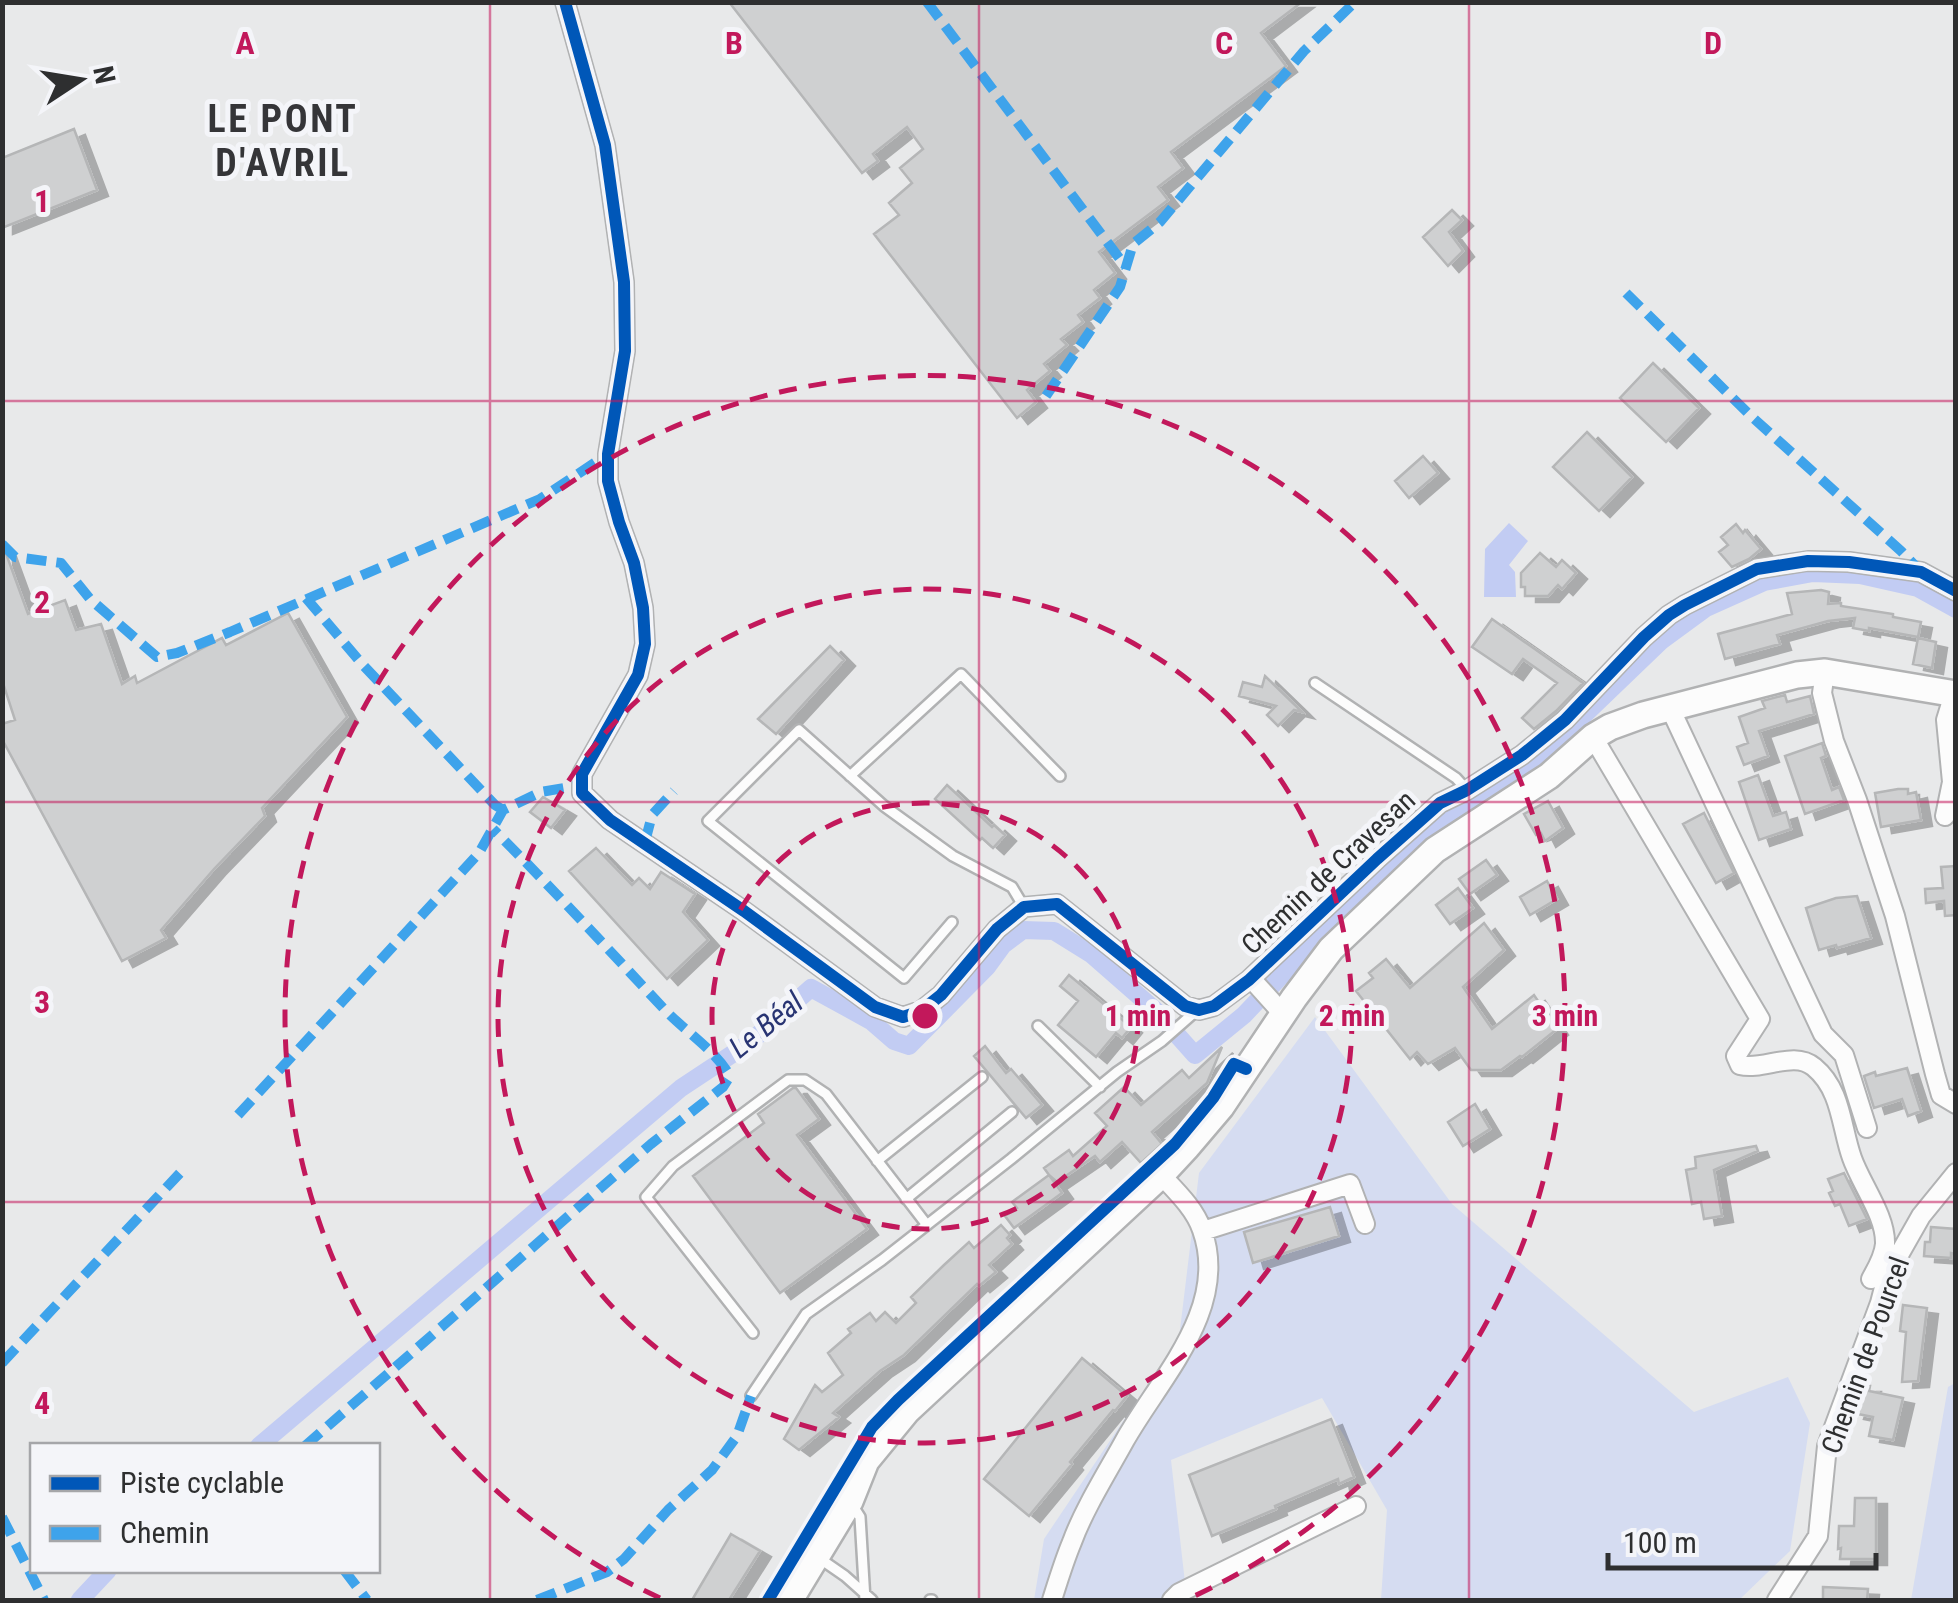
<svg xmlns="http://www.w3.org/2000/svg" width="1958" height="1603" font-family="'Roboto Condensed',sans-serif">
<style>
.green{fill:#d5dcf1}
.water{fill:#c2ccf3}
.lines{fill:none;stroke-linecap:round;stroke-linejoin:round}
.canal{stroke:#c2ccf3;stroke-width:18}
.building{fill:#cfd0d1;stroke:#b5b6b7;stroke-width:2.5;filter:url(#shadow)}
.lane-casing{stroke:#b1b2b3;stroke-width:14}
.street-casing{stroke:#b1b2b3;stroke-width:22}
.secondary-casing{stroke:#b1b2b3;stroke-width:30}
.lane{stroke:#fcfcfc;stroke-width:9}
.street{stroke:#fcfcfc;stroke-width:18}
.secondary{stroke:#fcfcfc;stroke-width:25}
.quiet{stroke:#3ea3eb;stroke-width:10;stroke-dasharray:20 10;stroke-linecap:butt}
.cycleway-casing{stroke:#f4f5f9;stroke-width:19}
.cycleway{stroke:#0057b8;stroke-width:12}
.grid{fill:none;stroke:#c2185b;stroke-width:2.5;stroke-opacity:0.55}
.ring{fill:none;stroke:#c2185b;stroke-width:5;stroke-dasharray:18 12}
.labels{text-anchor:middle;stroke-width:10;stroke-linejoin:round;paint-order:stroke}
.street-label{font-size:28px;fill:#2e2f30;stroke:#f4f5f9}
.water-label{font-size:30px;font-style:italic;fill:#283473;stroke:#f4f5f9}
.district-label{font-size:38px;font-weight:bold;letter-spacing:2.5px;fill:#353538;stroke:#f4f5f9}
.grid-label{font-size:32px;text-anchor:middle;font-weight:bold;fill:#c2185b;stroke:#f4f5f9;stroke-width:10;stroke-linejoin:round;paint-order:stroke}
.centre{fill:#c2185b;stroke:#f4f5f9;stroke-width:5}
.ring-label{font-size:30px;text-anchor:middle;font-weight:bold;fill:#c2185b;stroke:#f4f5f9;stroke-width:10;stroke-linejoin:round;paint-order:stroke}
</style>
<defs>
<filter id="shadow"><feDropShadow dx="11" dy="6" stdDeviation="0" flood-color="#0004"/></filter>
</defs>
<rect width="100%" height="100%" fill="#e8e9ea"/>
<path class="green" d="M1315,1017L1452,1204L1694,1412L1788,1377L1810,1423L1790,1551L1739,1600H1381L1387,1510L1322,1398L1171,1460L1187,1600H1034L1044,1539L1179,1338L1199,1173Z
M1955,1383V1600H1911L1948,1387Z"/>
<path class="water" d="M1509,523L1528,541L1509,565L1515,572L1516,597H1484L1485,549Z"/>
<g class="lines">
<path class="canal" d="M259,1446L681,1088L749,1043L811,988L871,1021L894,1041L909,1046L987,967L1003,945L1023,930L1054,931L1091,954L1155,1010L1195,1055L1244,1015L1356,897L1434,824L1534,763L1661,641L1706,608L1764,582L1813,573L1860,575L1918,588L1956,609
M80,1600L108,1570"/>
</g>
<path class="building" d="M729,2H1302L1261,33L1286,66L1171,152L1183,168L1158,187L1168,200L1099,252L1115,273L1094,290L1100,298L1078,315L1083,322L1061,339L1067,345L1044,364L1050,371L1027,390L1036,402L1017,418L874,234L899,215L889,203L912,183L900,168L923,149L907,127L873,154L878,161L862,173Z
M74,129L97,190L2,228V158Z
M1452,210L1462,220L1449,232L1463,251L1448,266L1423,237Z
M1653,363L1699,408L1666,442L1620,398Z
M1587,432L1632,477L1599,511L1553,467Z
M1423,456L1438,473L1409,498L1395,481Z
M1736,524L1743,533L1745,530L1761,549L1749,559L1732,567L1719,552L1728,545L1721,537Z
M2,548H4L28,614L65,600L76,630L101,624L122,684L135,676L137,683L222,638L226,645L288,613L347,717L262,808L265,816L214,869L161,930L166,938L122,961L2,739V724L15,720L2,680Z
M1540,553L1556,567L1562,560L1576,573L1562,589L1558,585L1548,596H1525V587H1521V573Z
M1821,590L1829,592L1828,604L1841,603V606L1893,614V617L1921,622L1918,637L1869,628V631L1853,628L1855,618L1828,621L1777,635L1780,644L1725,659L1718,634L1792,614L1787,593Z
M1492,619L1583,683L1556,711L1534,729L1522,718L1557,683L1523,659L1512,674L1472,647Z
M1918,638L1936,642L1932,668L1913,664Z
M830,646L844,660L776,734L758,719Z
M1265,676L1297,707L1302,712L1294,710L1278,726L1267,715L1276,706L1239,696L1243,682L1262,687Z
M1785,695L1787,702L1810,696L1814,714L1759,731L1768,756L1744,765L1737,747L1748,743L1739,717L1765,708L1762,701Z
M1822,743L1826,756L1821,758L1832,790L1839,787L1844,800L1805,814L1785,756Z
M1758,775L1773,816L1786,812L1791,829L1759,840L1739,782Z
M947,785L992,827L994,825L1005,835L993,848L982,838L980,840L935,799Z
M1898,789H1908V794L1916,792L1921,820L1881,827L1875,793Z
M543,797L565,810L551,828L530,812Z
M1548,801L1563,828L1545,841L1541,833L1536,835L1524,814Z
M1704,813L1734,873L1716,883L1683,824Z
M596,848L632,885L639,878L650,889L661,872L695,894L683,912L708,940L667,979L569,871Z
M1486,860L1497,875L1470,894L1459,879Z
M1956,866V915L1945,916L1944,901L1926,903L1925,889L1943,888L1941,867Z
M1547,881L1557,899L1530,915L1520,897Z
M1458,888L1473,908L1450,924L1436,905Z
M1857,896L1871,938L1837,948L1836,945L1819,950L1806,908L1836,898Z
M1484,923L1504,950L1463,987L1492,1029L1534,995L1557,1029L1522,1057L1520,1056L1501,1070H1471L1455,1048L1428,1064L1417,1052L1410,1059L1356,991L1373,978L1369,973L1386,959L1410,988Z
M1069,975L1131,1027L1122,1038L1116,1033L1096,1057L1058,1025L1078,1001L1060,986Z
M985,1046L1006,1073L1011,1069L1042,1105L1026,1118L974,1056Z
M1222,1047L1207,1083L1152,1132L1162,1144L1141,1163L1122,1142L1100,1162L1095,1156L1057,1182L1049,1175L1062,1193L1014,1228L1005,1216L1017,1208L1012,1202L1049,1175L1044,1168L1069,1150L1073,1156L1107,1126L1095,1113L1124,1087L1141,1105L1182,1070L1189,1078Z
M1907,1068L1921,1111L1908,1116L1902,1099L1874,1108L1864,1076L1875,1072L1876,1076Z
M793,1088H796L819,1119L797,1135L867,1229L780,1293L693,1176L764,1123L758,1114Z
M1475,1104L1490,1129L1463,1146L1448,1122Z
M1756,1146L1758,1151L1714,1170L1722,1216L1704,1219L1701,1202L1692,1204L1686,1170L1696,1168L1695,1157Z
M1844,1173L1867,1219L1849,1226L1840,1204L1835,1206L1829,1193L1833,1191L1828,1179Z
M1330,1207L1339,1236L1253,1263L1244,1232Z
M1001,1225L1010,1235L1007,1238L1012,1244L989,1265L996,1272L979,1286L977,1284L904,1355L880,1371L833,1413L839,1417L799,1450L784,1439L815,1385L822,1392L843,1375L828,1353L851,1333L848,1329L870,1313L876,1321L885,1312L896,1323L916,1303L911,1297L944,1265L969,1242L974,1248Z
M1931,1227L1956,1229V1254L1951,1253V1258L1924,1256L1925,1242H1930Z
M1903,1305L1927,1308L1918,1381L1902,1382L1906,1332L1900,1331Z
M1082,1358L1127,1396L1115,1411L1113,1410L1070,1462L1072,1464L1029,1516L984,1479Z
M1862,1386H1870L1869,1391L1903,1398L1893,1440L1869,1436L1873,1417L1853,1413Z
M1331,1419L1354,1477L1339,1484L1338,1479L1275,1506L1276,1509L1212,1536L1189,1475Z
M1855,1498H1876V1559H1840L1841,1548L1838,1549L1839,1526H1854Z
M731,1534L760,1551L729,1600H692Z
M1823,1587L1868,1589L1867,1600H1823Z"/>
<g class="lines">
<defs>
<path id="lane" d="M1315,683L1456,778L1467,790
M850,776L961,674L1060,776
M952,922L904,978L708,821L799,730L884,806L953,856L1012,887L1024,907
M1038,1026L1100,1087
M877,1161L982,1077
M906,1199L1012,1112
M753,1333L646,1197L673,1166L788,1080H805L826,1094L927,1225
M751,1396L806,1314L882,1260L1011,1159L1117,1072L1162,1041L1196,1011
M851,1503L860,1517L865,1600
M819,1558L845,1576L872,1600
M930,1600H932"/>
<path id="street" d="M565,2L605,145L624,282L625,351L608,454V481L619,522L634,563L643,608L645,644L638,675L582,774V793L610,820L744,911L875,1007L903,1017L921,1011L941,995L997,929L1024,907L1057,904L1185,1006L1199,1010L1214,1006L1249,980L1377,859L1440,803L1467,790L1522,755L1565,720L1644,637L1669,615L1685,605L1757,569L1808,561L1849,562L1921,572L1956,591
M1825,672L1822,693L1834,741L1857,800L1895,916L1935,1074L1941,1095L1956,1104
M1670,708L1823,1034L1844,1055L1867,1128
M1593,737L1760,1019L1736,1056L1740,1065C1763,1071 1794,1050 1814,1067C1842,1090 1841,1128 1852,1158C1861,1184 1886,1216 1885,1244C1884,1257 1877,1268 1871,1279
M1945,816L1952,782L1946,720L1954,694
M1249,980L1256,984L1284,1015
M1203,1231L1350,1184L1365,1224
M1052,1600C1058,1581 1064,1561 1072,1542C1084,1509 1108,1471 1125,1440C1160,1378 1230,1308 1202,1230C1195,1209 1176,1191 1161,1175
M1172,1600L1179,1593L1356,1506
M1777,1600L1818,1536L1827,1446L1880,1303L1887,1276L1921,1216L1956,1173"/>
<path id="secondary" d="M790,1600L850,1501L866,1461L907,1411L1161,1175L1187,1147L1221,1107L1294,998L1331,949L1435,850L1549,776L1593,737L1610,727L1643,715L1797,675L1825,672L1956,694"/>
</defs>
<use href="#lane" class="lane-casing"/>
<use href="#street" class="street-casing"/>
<use href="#secondary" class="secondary-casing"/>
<use href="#lane" class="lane"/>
<use href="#street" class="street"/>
<use href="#secondary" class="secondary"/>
<path class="quiet" d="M927,2L1126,267
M1626,293L1751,416L1901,551L1921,572
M1046,396L1120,287L1133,244L1160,222L1304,51L1355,2
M2,544L15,557L61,563L90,599L157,657L177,653L230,632L540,499L608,454
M306,598L363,665L495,805L503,810
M645,842L652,815L674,791
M238,1115L479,853L503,810L541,792L581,785
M2,1363L181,1172
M305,1446L651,1144L723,1087L730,1076C715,1050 686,1032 665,1010C608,949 552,888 493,829
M2,1517L44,1600
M344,1570L367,1600
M537,1600L607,1572L624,1559L668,1510L712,1470L737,1436L751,1396"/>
<defs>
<path id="cycleway" d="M565,2L605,145L624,282L625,351L608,454V481L619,522L634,563L643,608L645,644L638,675L582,774V793L610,820L744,911L875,1007L903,1017L921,1011L941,995L997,929L1024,907L1057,904L1185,1006L1199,1010L1214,1006L1249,980L1377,859L1440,803L1467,790L1522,755L1565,720L1644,637L1669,615L1685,605L1757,569L1808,561L1849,562L1921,572L1956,591
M768,1600L872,1427L898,1400L1175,1144L1213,1098L1234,1064L1246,1069"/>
</defs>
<use href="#cycleway" class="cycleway-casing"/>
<use href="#cycleway" class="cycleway"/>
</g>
<path class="grid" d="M490,2V1600M979,2V1600M1469,2V1600M2,401H1956M2,802H1956M2,1202H1956"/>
<g class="ring">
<circle cx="925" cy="1016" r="213"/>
<circle cx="925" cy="1016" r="427"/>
<path d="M660 1598A640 640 0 1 1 1190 1598"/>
</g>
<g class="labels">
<g class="street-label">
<text transform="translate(1328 872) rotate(-43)" y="10">Chemin de Cravesan</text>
<text transform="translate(1865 1355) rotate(-70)" y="10">Chemin de Pourcel</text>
</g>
<g class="water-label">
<text transform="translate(766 1025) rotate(-39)" y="10">Le Béal</text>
</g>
<g class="district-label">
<text x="283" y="132">LE PONT<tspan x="283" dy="44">D'AVRIL</tspan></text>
</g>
</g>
<g class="grid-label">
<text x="245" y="54">A</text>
<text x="734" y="54">B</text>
<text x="1224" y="54">C</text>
<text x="1713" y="54">D</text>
<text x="42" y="212">1</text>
<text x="42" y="613">2</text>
<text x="42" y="1013">3</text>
<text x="42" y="1414">4</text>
</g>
<circle cx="925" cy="1016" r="15" class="centre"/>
<g class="ring-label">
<text x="1138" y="1026">1 min</text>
<text x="1352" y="1026">2 min</text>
<text x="1565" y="1026">3 min</text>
</g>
<rect width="1958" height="1603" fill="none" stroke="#2e2f30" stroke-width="10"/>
<rect x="30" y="1443" width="350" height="130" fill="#f4f5f9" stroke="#a5a6a9" stroke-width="2.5"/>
<rect x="50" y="1476" width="50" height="15" fill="#0057b8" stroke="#a5a6a9" stroke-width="2.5"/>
<text x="120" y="1493" font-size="30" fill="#2e2f30">Piste cyclable</text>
<rect x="50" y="1526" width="50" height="15" fill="#3ea3eb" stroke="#a5a6a9" stroke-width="2.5"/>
<text x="120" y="1543" font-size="30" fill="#2e2f30">Chemin</text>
<g transform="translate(80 80) rotate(78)" stroke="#f4f5f9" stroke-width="8" paint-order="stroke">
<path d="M0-8L18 38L0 25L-18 38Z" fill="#2e2f30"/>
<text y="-15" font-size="28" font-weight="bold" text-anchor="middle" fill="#2e2f30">N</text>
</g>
<path d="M1608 1553v15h268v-15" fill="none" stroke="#2e2f30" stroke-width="5"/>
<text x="1623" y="1553" font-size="30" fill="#2e2f30" stroke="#f4f5f9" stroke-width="8" paint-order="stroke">100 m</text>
</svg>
